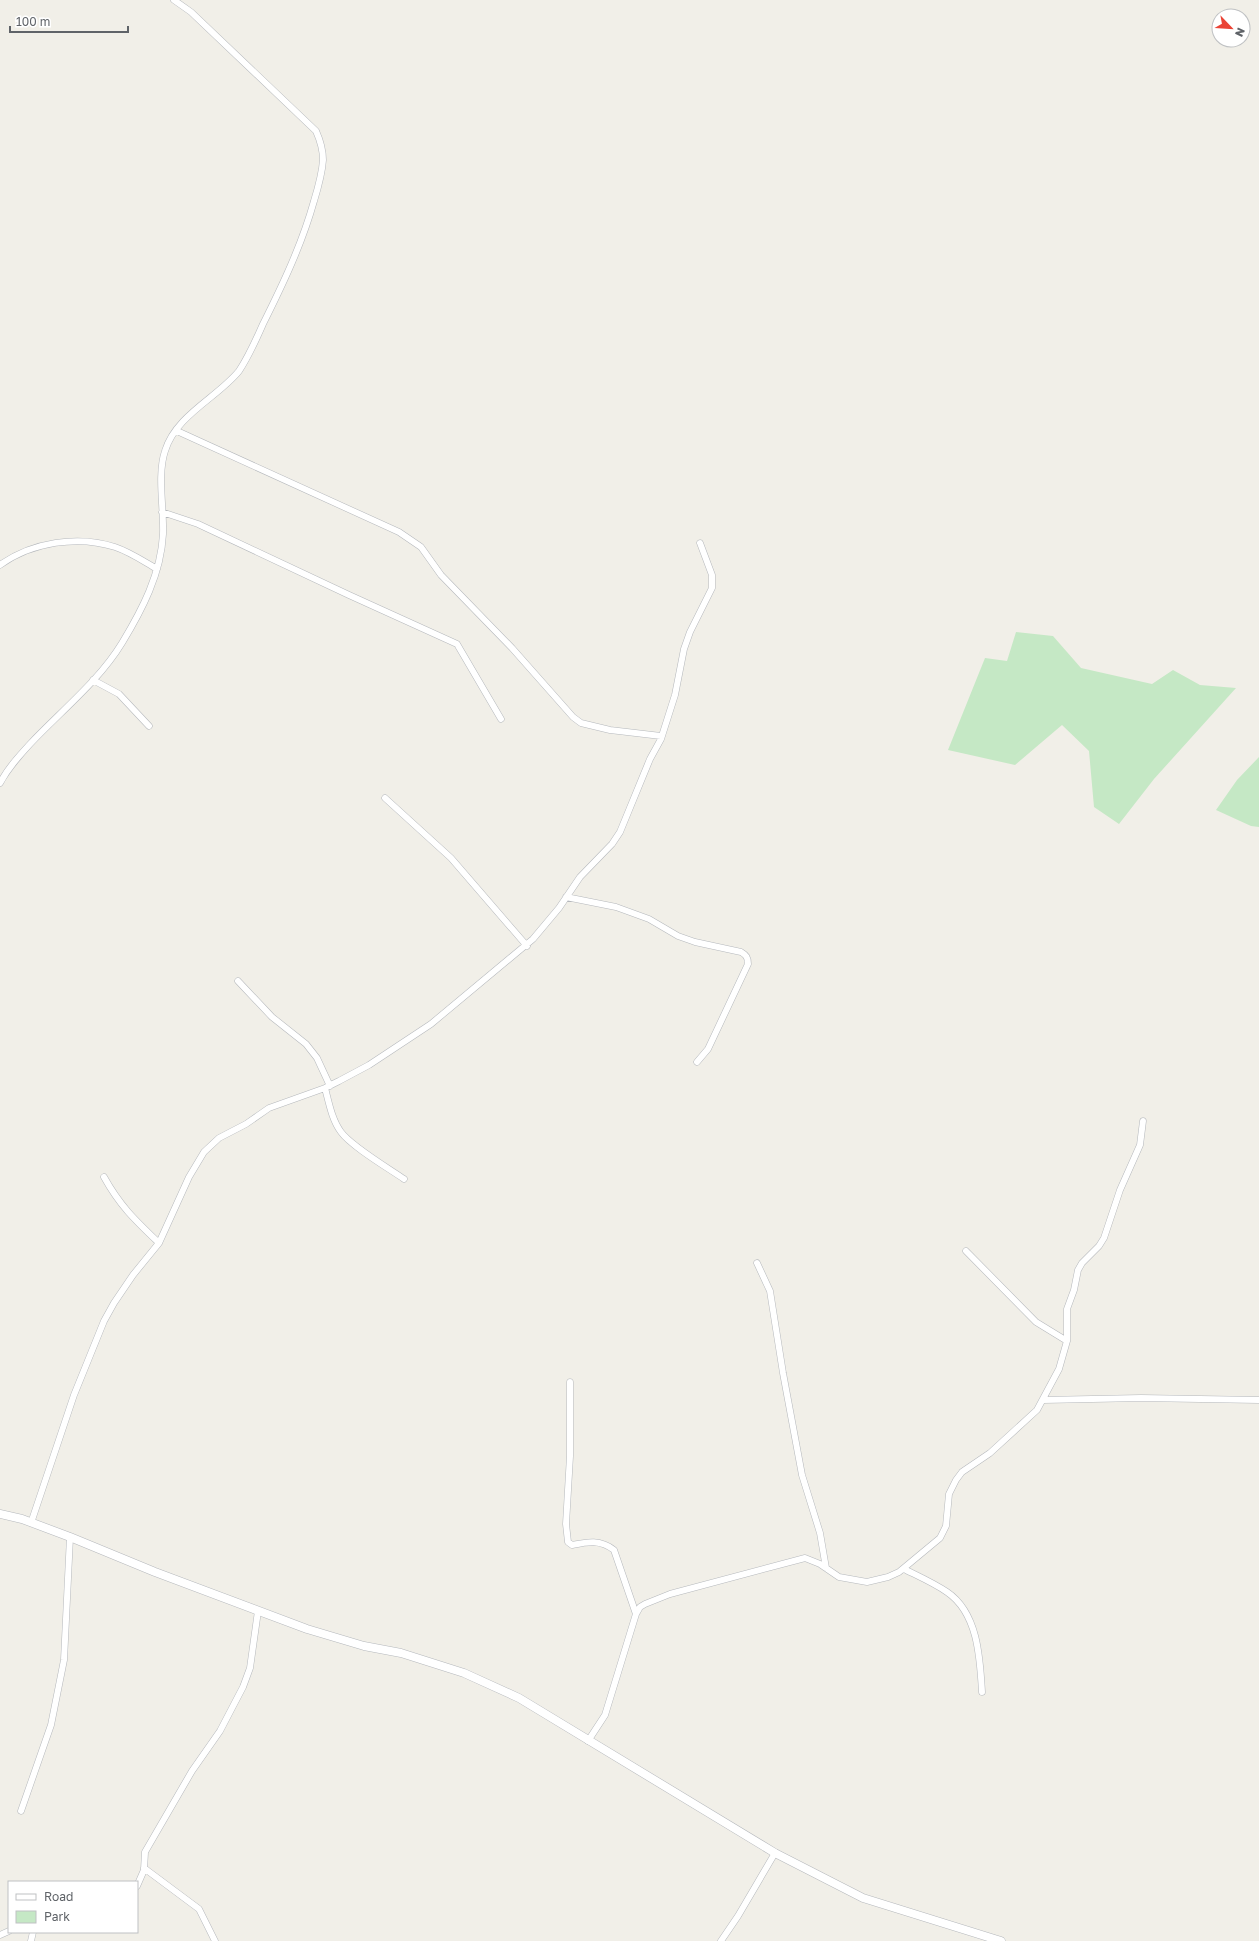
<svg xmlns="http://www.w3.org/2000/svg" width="1259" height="1941" font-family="'Golos Text',sans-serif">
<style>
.green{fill:#c5e8c5}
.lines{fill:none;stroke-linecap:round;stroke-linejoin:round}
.minor-casing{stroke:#b5b8bc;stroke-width:7}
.tertiary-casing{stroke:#b5b8bc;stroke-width:9}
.minor{stroke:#fff;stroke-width:6}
.tertiary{stroke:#fff;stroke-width:8}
</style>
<rect width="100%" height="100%" fill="#f1efe8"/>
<path class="green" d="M1016,632L1053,636L1081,668L1152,684L1173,670L1200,685L1236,688L1154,779L1119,824L1094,807L1089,751L1062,725L1015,765L948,750L985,658L1007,661Z
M1259,757V827L1251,826L1216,810L1237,780Z"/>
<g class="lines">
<defs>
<path id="minor" d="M177,431L399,532L421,547L441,575L512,648L573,717L581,723L610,730L661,736
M162,512L198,524L349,595L457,644L501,719
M0,565C32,542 78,535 115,547C130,552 143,561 157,569
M93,680L119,694L149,726
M0,783C8,768 19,756 30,744C60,712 99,681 122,643C142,610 161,574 163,534C164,508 157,475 165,451C176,415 217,398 239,371C249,356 256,340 263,324C283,284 302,244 314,201C318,188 322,174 323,160C323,150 320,140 316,131L191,12L174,0
M385,798L451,858L527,946
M566,897L616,907L649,919L678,936L695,942L741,952C746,955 748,957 748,964L708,1049L697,1062
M238,981L272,1017L306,1044L317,1058L330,1086
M325,1088C329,1103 332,1120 341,1132C351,1146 388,1168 404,1179
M104,1177C120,1206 135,1220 159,1243
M966,1251L1036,1322L1067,1341
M757,1263L770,1291L783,1373L802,1475L820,1533L826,1568
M570,1382V1456L566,1524L568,1542L572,1545C587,1542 600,1539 614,1550L636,1614
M1043,1400L1141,1398L1259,1400
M31,1523L74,1395L104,1321L114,1303L133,1275L159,1243L189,1177L204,1152L219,1138L246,1124L269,1108L325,1088L339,1081L369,1065L431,1024L533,939L559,908L580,877L612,844L620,832L650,759L661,739L675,695L684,649L690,632L712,588V575L700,543
M904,1569C918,1576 934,1583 947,1592C978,1613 980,1658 982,1692
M588,1741L605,1715L636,1614L640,1607L645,1604L670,1594L805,1558L820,1564L839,1577L867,1582L888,1577L899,1572L940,1538L946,1526L949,1494L956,1480L962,1472L990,1453L1037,1410L1059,1369L1067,1341V1309L1074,1290L1078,1270L1082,1263L1099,1246L1104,1238L1120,1190L1140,1145L1143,1121
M21,1811L51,1725L64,1660L70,1537
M144,1868L199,1909L215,1941
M137,1886L144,1870L145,1852L192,1771L220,1731L243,1687L250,1668L258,1611
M0,1935L9,1931
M31,1941L33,1932
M721,1941L738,1916L775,1853"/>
<path id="tertiary" d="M0,1514L22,1519L70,1537L155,1572L307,1629L364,1646L401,1653L464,1673L519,1698L775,1853L863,1898L1001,1941"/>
</defs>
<use href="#minor" class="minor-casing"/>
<use href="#tertiary" class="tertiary-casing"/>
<use href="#minor" class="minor"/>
<use href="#tertiary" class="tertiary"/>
</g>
<rect x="8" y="1881" width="130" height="52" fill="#ffffff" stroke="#bfc1c3"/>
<rect x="16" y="1894" width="20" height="6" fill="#ffffff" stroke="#bfc1c3"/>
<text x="44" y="1901" font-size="12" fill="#5f6368">Road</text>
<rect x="16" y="1911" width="20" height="12" fill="#c5e8c5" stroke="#bfc1c3"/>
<text x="44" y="1921" font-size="12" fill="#5f6368">Park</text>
<g transform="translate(1231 28) rotate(115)"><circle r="19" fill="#ffffff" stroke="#bfc1c3"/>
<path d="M0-3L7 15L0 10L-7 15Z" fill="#ea4335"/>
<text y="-6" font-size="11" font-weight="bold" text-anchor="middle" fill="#5f6368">N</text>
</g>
<path d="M10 26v6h118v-6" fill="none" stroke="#5f6368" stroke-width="2"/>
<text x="16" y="26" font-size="12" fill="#5f6368" stroke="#ffffff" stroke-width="3" paint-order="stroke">100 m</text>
</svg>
